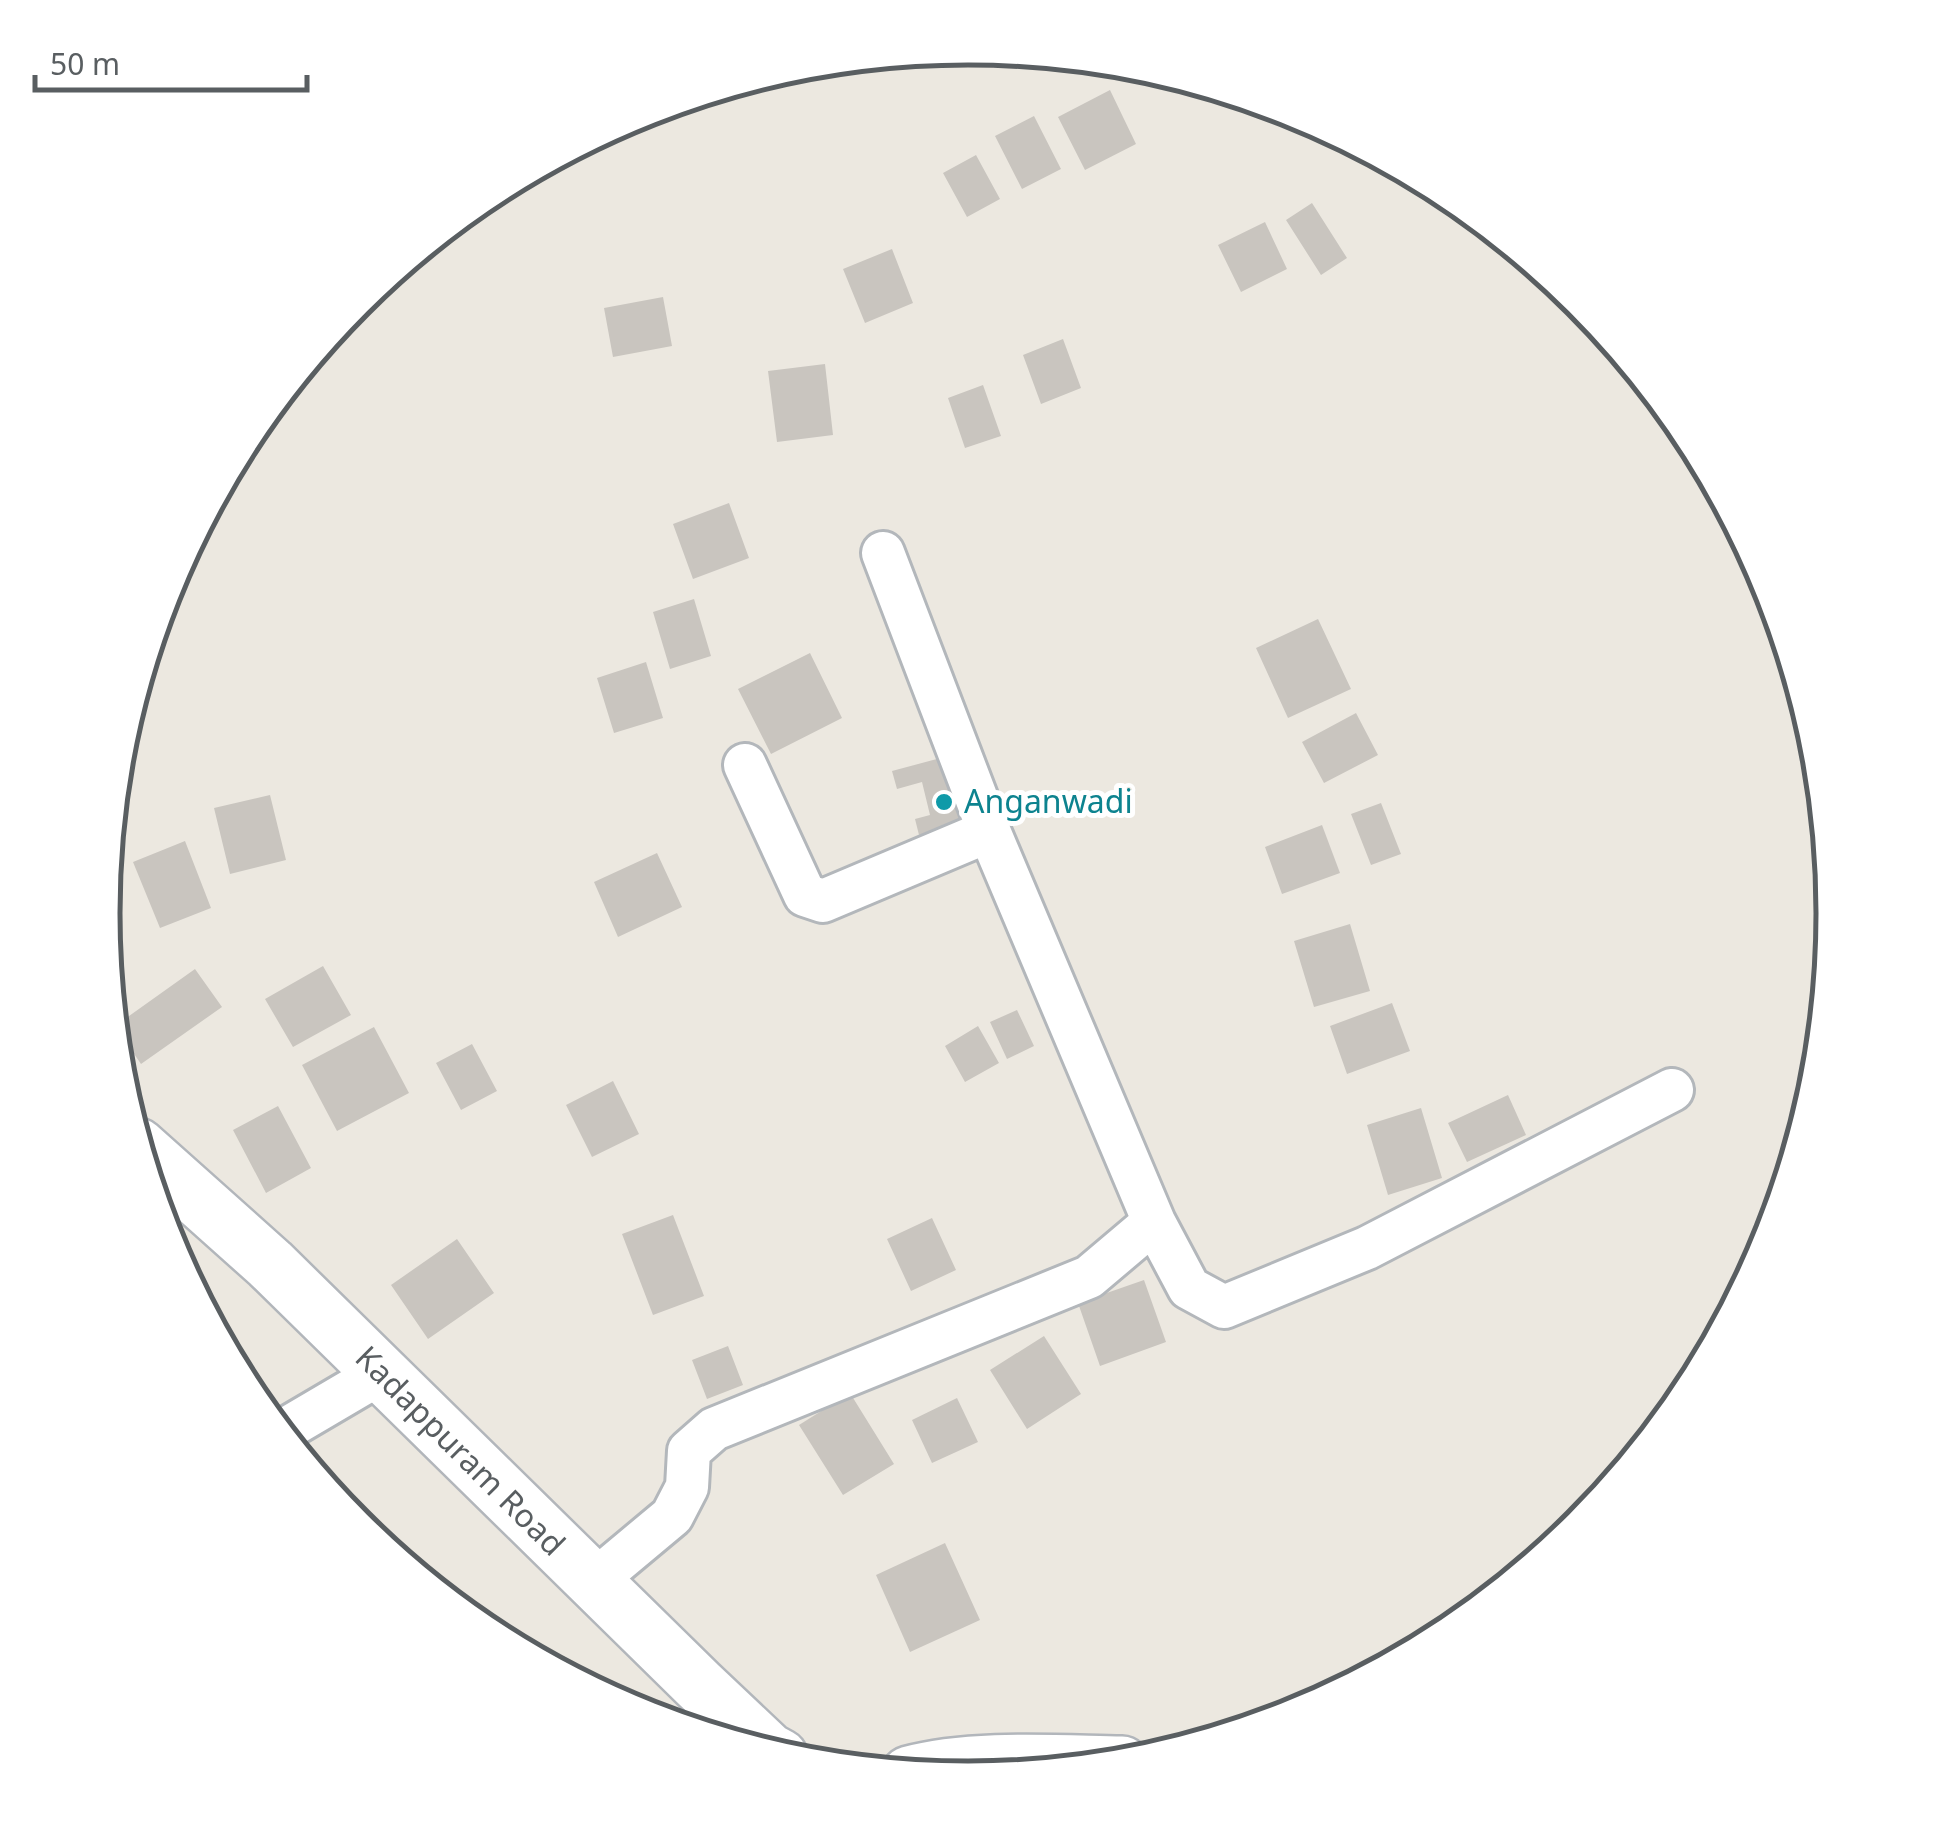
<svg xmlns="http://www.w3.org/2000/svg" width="1936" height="1827" font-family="'Noto Sans',sans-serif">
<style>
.building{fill:#c9c5bf}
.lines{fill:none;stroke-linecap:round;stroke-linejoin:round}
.street-casing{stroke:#b3b7bb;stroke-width:48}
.secondary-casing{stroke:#b2b6bb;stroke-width:60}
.street{stroke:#fff;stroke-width:42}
.secondary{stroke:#fff;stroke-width:55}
.culture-dot{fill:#0f9aa8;stroke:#fff;stroke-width:4}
.labels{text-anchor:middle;stroke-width:10;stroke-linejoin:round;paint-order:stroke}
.culture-label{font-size:32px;fill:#0d838f;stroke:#fff;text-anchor:start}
.street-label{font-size:32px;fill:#595e61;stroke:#fff}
.rim{fill:none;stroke:#595e61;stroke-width:5}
</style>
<rect width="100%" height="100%" fill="#ece8e0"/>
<path class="building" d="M1110,90L1136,144L1085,170L1058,117Z
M1034,116L1061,169L1022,189L995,136Z
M976,155L1000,199L967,217L943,173Z
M1312,203L1347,258L1321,275L1286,220Z
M1265,222L1287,269L1241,292L1218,245Z
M892,249L913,303L865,323L843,269Z
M663,297L672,346L613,357L604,308Z
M1063,339L1081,388L1041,404L1023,355Z
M825,364L833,435L777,442L768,371Z
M983,385L1001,436L965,448L948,398Z
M729,503L749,558L693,579L673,524Z
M694,599L711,656L670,669L653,612Z
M1318,619L1351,689L1288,718L1256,648Z
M810,653L842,718L771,754L738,689Z
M646,662L663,718L614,733L597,678Z
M1356,713L1378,755L1324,783L1302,742Z
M948,756L967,821L919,835L915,819L930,815L922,782L897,789L892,771Z
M270,795L286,860L230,874L214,808Z
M1381,803L1401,854L1371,865L1351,814Z
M1322,825L1340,873L1282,894L1265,847Z
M185,841L211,908L160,928L133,862Z
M657,853L682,907L618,937L594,882Z
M1350,924L1370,991L1314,1007L1294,941Z
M323,966L351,1015L293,1047L265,999Z
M195,969L222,1007L141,1064L115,1026Z
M1392,1003L1410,1051L1347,1074L1330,1026Z
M1017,1010L1034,1046L1007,1059L990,1022Z
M978,1026L999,1063L965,1082L945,1046Z
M374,1027L409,1093L337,1131L302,1065Z
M472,1044L497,1091L461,1110L436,1063Z
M613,1081L639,1134L592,1157L566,1105Z
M1508,1095L1526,1135L1467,1162L1448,1123Z
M278,1106L311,1168L266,1193L233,1130Z
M1421,1108L1442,1178L1388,1195L1367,1125Z
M673,1215L704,1296L653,1315L622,1234Z
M932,1218L956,1270L911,1291L887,1239Z
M457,1239L494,1293L428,1339L391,1285Z
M1144,1280L1166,1342L1100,1366L1078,1303Z
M1044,1336L1081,1394L1027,1429L990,1370Z
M728,1346L743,1385L707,1399L692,1360Z
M850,1393L894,1464L843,1495L799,1425Z
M957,1398L978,1442L932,1463L912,1420Z
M945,1543L980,1620L910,1652L876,1575Z
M627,1692L655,1719L616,1703Z"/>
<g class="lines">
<defs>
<path id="street" d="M883,553L989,831
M1154,1222L1189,1288L1224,1307L1367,1248L1672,1090
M279,1433L381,1373
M593,1582L672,1516L687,1487L689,1451L714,1429L1089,1277L1154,1222L989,831L823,901L805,895L745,765"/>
<path id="secondary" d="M138,1146L270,1264L699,1685L769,1751L780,1757
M909,1774C971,1757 1057,1763 1122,1764"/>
</defs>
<use href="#street" class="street-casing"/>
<use href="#secondary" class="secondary-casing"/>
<use href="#street" class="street"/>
<use href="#secondary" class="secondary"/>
</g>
<circle class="culture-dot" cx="944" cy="802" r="10"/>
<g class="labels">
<g class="culture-label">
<text x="964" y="813">Anganwadi</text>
</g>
<g class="street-label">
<text transform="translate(460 1451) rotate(45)" y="11">Kadappuram Road</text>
</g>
</g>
<path d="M0 0H1936V1827H0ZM120 913a848 848 0 1 1 1696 0a848 848 0 1 1-1696 0Z" fill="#fff" fill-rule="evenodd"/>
<path class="rim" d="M120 913a848 848 0 1 1 1696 0a848 848 0 1 1-1696 0Z"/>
<path d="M35 75v15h272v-15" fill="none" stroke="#595e61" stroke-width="5"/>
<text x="50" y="75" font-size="30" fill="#595e61" stroke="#ffffff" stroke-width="8" paint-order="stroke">50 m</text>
</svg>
